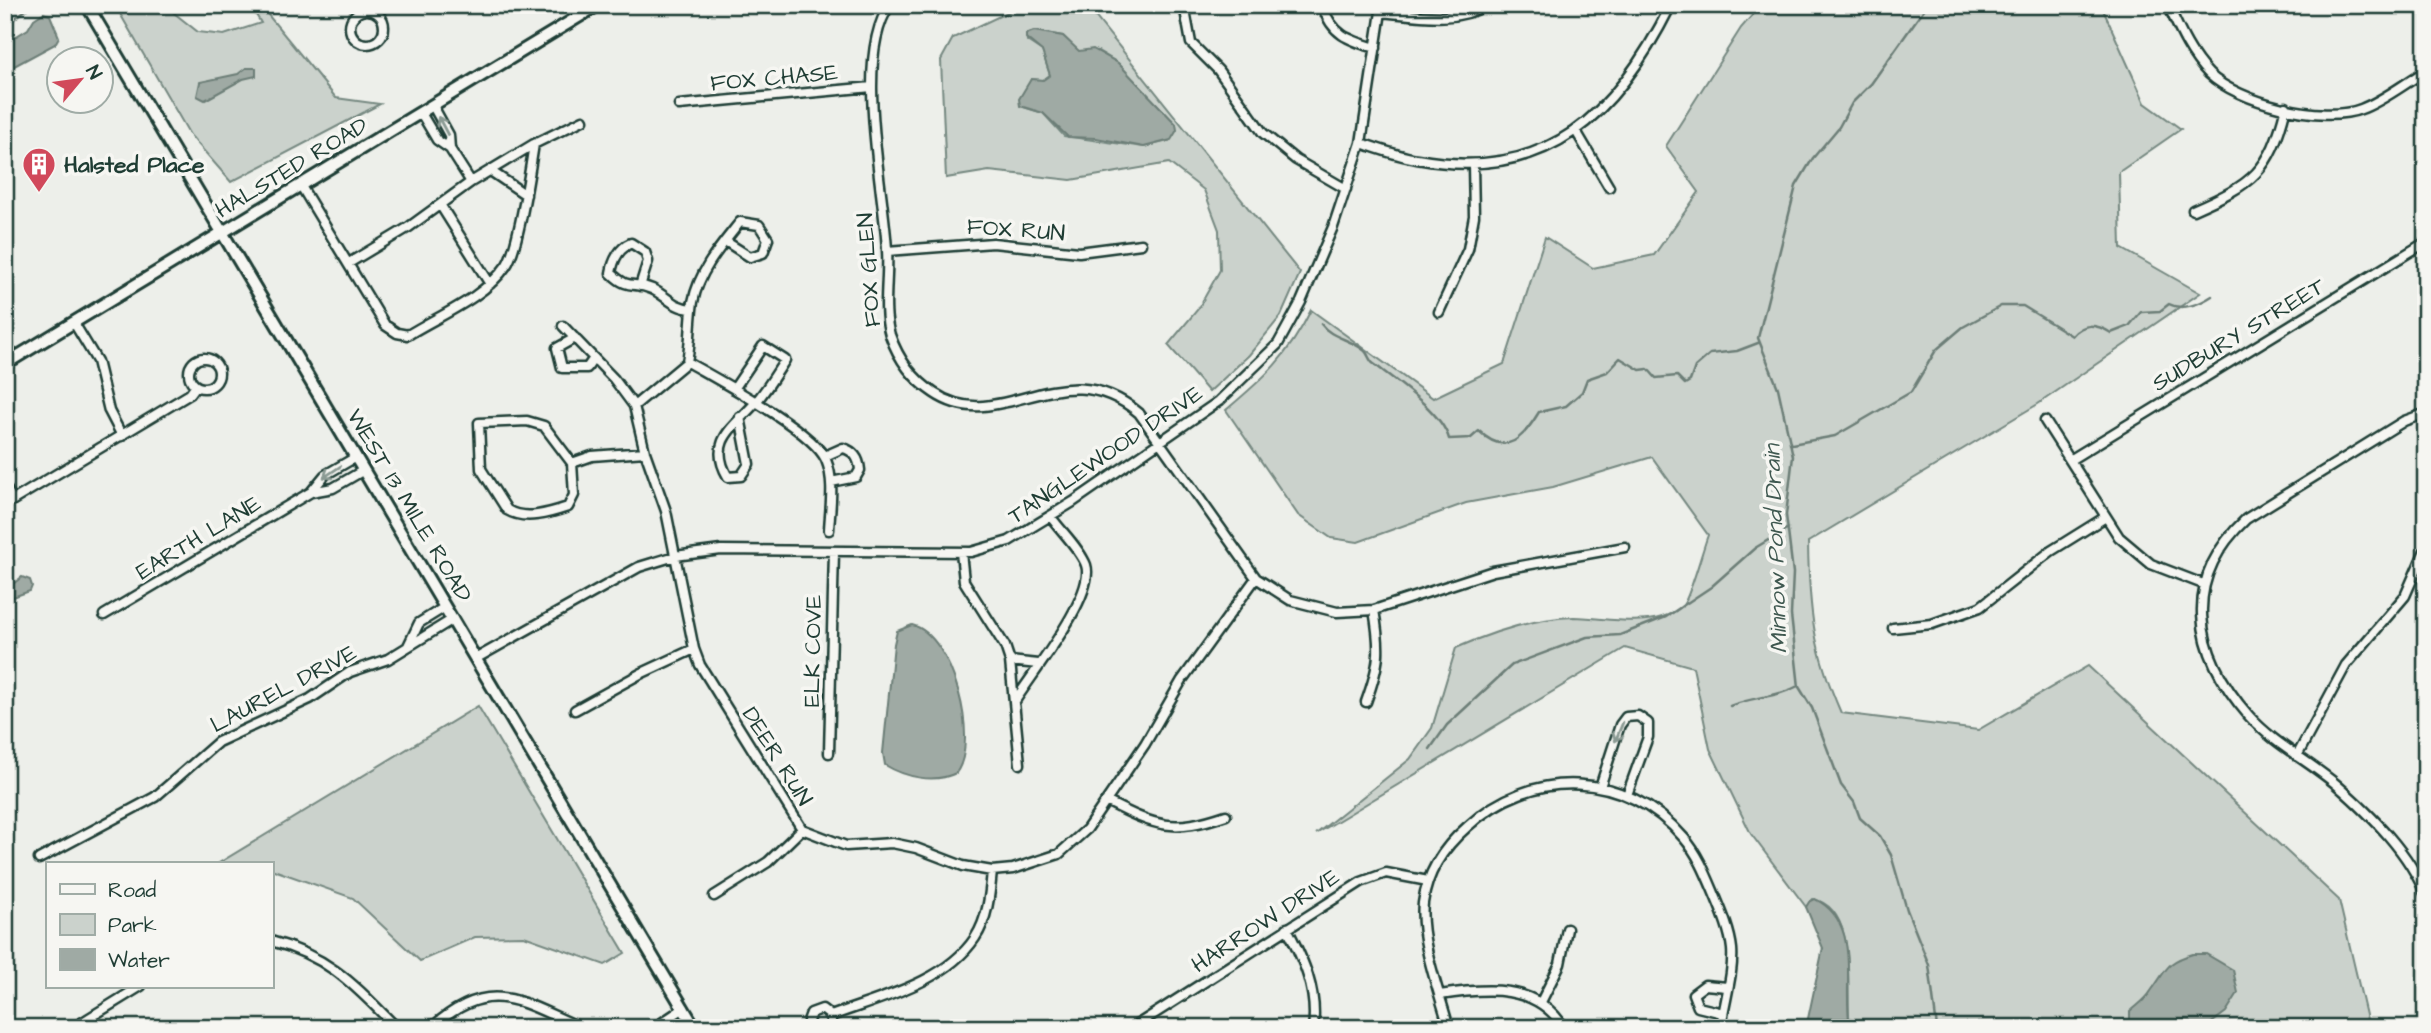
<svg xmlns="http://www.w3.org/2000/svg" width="2431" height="1033" font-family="'Architects Daughter',sans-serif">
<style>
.green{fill:#cbd2cc;stroke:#758880;stroke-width:2;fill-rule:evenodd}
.water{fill:#9faaa4;stroke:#6c7e77;stroke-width:2}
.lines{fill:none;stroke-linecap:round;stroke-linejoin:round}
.stream{stroke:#6c7e77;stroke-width:2.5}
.street-casing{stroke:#1f3d34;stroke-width:13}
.secondary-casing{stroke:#1f3d34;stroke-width:16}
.street{stroke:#f6f6f2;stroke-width:8}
.secondary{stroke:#f6f6f2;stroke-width:10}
.oneway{stroke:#8a9a93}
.labels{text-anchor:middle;stroke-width:7;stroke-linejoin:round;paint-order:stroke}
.street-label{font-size:23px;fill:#1f3d34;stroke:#f6f6f2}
.poi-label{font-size:23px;font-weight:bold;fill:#1f3d34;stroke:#f6f6f2;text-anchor:start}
.water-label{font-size:24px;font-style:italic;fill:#3f5850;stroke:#f6f6f2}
</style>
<rect width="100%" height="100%" fill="#edefea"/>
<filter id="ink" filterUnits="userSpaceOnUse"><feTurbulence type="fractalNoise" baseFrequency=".0143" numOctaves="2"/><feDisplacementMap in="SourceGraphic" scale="14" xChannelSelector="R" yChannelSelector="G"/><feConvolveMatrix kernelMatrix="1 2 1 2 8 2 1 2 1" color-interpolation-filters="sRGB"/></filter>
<g filter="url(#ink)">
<path class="green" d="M115,5H164L198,32L224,35L261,23L250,5H260L336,98L380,104L231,182L190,135Z
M1023,5H1086L1300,273L1281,316L1249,355L1209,392L1168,345L1198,309L1220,270L1219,230L1204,190L1169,163L1071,180L989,171L946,178L941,60L953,38ZM1034,31L1063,36L1078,51H1098L1118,63L1176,124L1169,141L1144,147L1064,136L1043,113L1021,106L1031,79L1044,80L1050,75L1042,51L1027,41L1026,34Z
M1761,5H2101L2145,103L2181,129L2119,172L2121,248L2200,293L2038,404L1808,542C1809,611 1813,649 1841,713L1978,730L2088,666L2339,900L2369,1028H1850C1845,994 1860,909 1813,899L1806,907L1751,834L1710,749L1693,667L1625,648L1316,834L1410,759L1432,728L1456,648C1490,633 1535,618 1574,617C1604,617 1658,631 1683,605C1690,597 1703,548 1708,535L1652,457L1553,487L1466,503L1358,542L1331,538L1298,515L1226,410C1264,378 1288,357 1311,310L1433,398L1504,364L1545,237L1593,268L1654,255L1699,192L1666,146L1741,28Z
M478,706L625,953L605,965L524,936L475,937L420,961L353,898L271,869V863H219Z"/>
<path class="water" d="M43,13L50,15L59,37L55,44L5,71V43L28,29L34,19Z
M1034,31L1063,36L1079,51L1093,49L1118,63L1176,124L1177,130L1171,140L1144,147L1096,138L1068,137L1043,113L1020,106L1019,99L1031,79L1043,80L1050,75L1042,51L1026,38V34Z
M246,68H256V76L243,79L205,100L197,96L200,82L238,74Z
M22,577L30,580L32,586L30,591L13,597L5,604V590Z
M912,625C953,635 980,742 956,773C934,784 905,777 885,765L883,753L894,644L897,631Z
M1815,899C1863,922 1842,986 1850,1028H1806L1823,948L1806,907L1809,902Z
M2193,954H2206L2233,970L2238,993L2226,1012L2205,1028H2130V1012C2137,1005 2146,1000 2151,991C2167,970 2165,962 2193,954Z"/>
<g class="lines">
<path class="stream" d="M1927,5L1871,84L1852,103L1839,127L1813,158L1796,186L1758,338L1778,388L1793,456L1786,515L1793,573L1791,615L1799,687L1812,708L1841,785L1854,802L1860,818L1880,836L1891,855L1907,910L1929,965L1937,1028
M5,26L32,5
M1321,324C1331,338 1351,339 1365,351C1369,355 1369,361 1374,364C1396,381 1442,412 1449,439L1471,438L1479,431C1507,458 1524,437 1539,412L1566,406L1582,392L1587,379L1607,372L1620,358L1640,370L1648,369L1656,378L1677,376L1685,384L1690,381L1695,367L1710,354L1737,351L1758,343
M1792,444L1835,436L1911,392L1936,350L1963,327L2001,306H2023L2072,336C2084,322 2096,324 2111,333L2129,326L2141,312L2160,311L2169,304C2182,311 2200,304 2212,296
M1730,706C1754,696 1776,698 1798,686
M1430,749L1447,725L1512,665L1587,637L1620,635L1666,617L1711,587L1755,548L1788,528"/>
<defs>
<path id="street" d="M890,5C853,55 884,189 887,250C889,277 882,309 890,335C898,358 913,379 934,393C1000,438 1062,348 1139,413L1256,578L1290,600L1337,612L1374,610L1493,571L1625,547
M1184,5L1191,43L1218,70L1263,133L1296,160L1346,189
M1322,5C1332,35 1348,40 1376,48
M2168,5C2179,29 2190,55 2209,74C2238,102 2323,124 2361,109C2383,101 2405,83 2426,71
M350 27a17 17 0 1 1 34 0a17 17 0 1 1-34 0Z
M1381,12C1415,15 1455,24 1486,5
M679,105L872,87
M421,113L437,140L450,149L449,135L433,106
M1576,131L1609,187
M1361,143C1379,149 1398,156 1417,159C1548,183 1617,114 1671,5
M534,144L583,120
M450,149L471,182
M492,172L526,195
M301,186L385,325L397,333L408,335C440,315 484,298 506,266C519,248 530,169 534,144L471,182L409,227L349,263
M441,206L490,284
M2193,210C2253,184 2270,172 2286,107
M887,251L993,243L1079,252L1141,244
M640,286L648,261L645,252L631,243C619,248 613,261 611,273C631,292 632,280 652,289C667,296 673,308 692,309
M1439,312L1468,249L1474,216L1473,164
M74,323L97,361L109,411L122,436
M563,326L614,379L634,406L645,452L666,511L694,649L700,665L802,829L846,846L892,843L916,848L963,866L992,871L1013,869L1059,854L1087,829L1145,744L1182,680L1256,578
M575,338L557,348L562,368H587L594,358
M189 373a15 15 0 1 1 30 0a15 15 0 1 1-30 0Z
M687,362C718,380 813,430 826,460C835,481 830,508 829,530
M734,389L763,346L785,360C776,374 767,389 756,402C737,425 706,440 728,477L741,476L749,464L740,417
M634,406L687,362C691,341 690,321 693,302C699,271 721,246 740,222L759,225L768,239L763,253L750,257L725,241
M2426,413L2404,421L2246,519C2181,580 2193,652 2249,716C2274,744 2309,761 2337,785C2371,815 2410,853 2426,896
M2045,421L2119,537L2151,564L2203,584
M825,456L843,448C854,451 859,458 860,470L856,477L831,482
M2070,460L2426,242
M572,463L574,495L568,507C550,513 525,521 507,510L481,469L479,423L527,421L544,426L572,463L592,456L645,452
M5,487L13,500
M311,492L325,475L356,457
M5,505L190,394L196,386
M961,552L964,581L1005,646L1010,661L1020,764
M104,615L311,492L333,488L364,470
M1893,628L1932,624L1980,607L2051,551L2104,518
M408,646L419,623L445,607
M475,659L639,567L675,556L721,550L971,552L1009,541L1073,502L1219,401L1278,344L1301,302L1333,227L1361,143L1382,5
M1010,661L1038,664
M1015,701C1032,674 1096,595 1086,565C1080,549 1061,531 1051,517
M1366,702C1380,663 1381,651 1374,610
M575,710L640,674L694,649
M829,753L834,551
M2297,756L2346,665L2405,596L2426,548
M1600,787L1620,725L1626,717L1638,716L1648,723V737L1627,795
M1108,802C1157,827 1173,833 1226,815
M39,859L155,797L218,742L310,699L350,672L388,659L453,619
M714,896L768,862L802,829
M1287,928C1303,959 1318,991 1313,1028
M271,941C331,957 355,986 397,1028
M1440,995C1485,988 1537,983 1564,1028
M1541,1002L1560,964L1567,929
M1723,1013L1698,1007L1693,994L1705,985L1727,987
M831,1016C879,998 945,983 975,938C988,919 990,893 992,871
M73,1028L141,986
M431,1028C492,974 521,1003 582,1028
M654,1028L684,1008
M809,1028L808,1021L811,1013L822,1009L831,1016V1028
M1132,1028L1361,882L1386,873L1428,881
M1449,1028C1439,991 1419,940 1423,903C1427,872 1444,847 1467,827C1531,767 1626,770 1684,838C1698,854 1706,874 1714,893C1721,910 1730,930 1732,949C1734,973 1724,1003 1721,1028"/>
<path id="secondary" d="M87,5L695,1028
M5,364L598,5"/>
</defs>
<use href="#street" class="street-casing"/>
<use href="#secondary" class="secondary-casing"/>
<use href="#street" class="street"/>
<use href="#secondary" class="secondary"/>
</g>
<defs><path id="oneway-shaft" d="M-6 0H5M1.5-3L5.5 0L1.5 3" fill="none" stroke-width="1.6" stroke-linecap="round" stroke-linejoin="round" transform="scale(1.75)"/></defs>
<g class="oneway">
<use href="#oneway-shaft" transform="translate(443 126) rotate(-118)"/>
<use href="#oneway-shaft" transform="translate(332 472) rotate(146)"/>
<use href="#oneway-shaft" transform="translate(1619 732) rotate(112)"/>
</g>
</g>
<defs>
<symbol id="building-pin" viewBox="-11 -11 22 30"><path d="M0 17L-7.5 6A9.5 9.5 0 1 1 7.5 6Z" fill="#d1495b" stroke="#f6f6f2"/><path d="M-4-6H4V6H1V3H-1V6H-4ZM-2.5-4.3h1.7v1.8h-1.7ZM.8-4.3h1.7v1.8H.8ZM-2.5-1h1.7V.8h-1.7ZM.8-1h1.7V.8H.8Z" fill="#fff"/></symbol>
</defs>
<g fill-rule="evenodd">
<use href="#building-pin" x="20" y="145" width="38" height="52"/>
</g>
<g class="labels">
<g class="street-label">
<text transform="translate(774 77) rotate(-5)" y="8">FOX CHASE</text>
<text transform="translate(291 167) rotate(-31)" y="8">HALSTED ROAD</text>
<text transform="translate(1016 229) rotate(4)" y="8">FOX RUN</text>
<text transform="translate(868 270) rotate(-94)" y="8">FOX GLEN</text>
<text transform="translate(2238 334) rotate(-31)" y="8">SUDBURY STREET</text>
<text transform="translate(1105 454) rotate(-34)" y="8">TANGLEWOOD DRIVE</text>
<text transform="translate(410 505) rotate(59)" y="8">WEST 13 MILE ROAD</text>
<text transform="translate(198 537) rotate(-31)" y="8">EARTH LANE</text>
<text transform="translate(812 651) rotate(-89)" y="8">ELK COVE</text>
<text transform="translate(283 688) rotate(-28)" y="8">LAUREL DRIVE</text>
<text transform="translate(778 756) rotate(58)" y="8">DEER RUN</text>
<text transform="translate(1265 920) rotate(-33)" y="8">HARROW DRIVE</text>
</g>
<g class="poi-label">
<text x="64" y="172">Halsted Place</text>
</g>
<g class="water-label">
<text transform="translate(1775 549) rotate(-92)" y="8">Minnow Pond Drain</text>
</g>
</g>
<rect width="2431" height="1033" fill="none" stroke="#f6f6f2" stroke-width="28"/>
<rect x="14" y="14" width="2403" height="1005" fill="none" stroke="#1f3d34" stroke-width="2.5" filter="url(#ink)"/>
<rect x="46" y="862" width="228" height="126" fill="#f6f6f2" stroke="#a0aca6" stroke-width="2"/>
<rect x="60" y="884" width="35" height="10" fill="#f6f6f2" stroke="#a0aca6" stroke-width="2"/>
<text x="108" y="897" font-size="21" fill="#1f3d34">Road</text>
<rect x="60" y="914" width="35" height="21" fill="#cbd2cc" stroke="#a0aca6" stroke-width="2"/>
<text x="108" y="932" font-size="21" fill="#1f3d34">Park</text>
<rect x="60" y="949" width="35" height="21" fill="#9faaa4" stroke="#a0aca6" stroke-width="2"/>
<text x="108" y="967" font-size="21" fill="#1f3d34">Water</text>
<g transform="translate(80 80) rotate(61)"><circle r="33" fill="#f6f6f2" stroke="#a0aca6" stroke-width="2"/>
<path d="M0-5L12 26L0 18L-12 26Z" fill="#d1495b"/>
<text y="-10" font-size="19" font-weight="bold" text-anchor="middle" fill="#1f3d34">N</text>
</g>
</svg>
